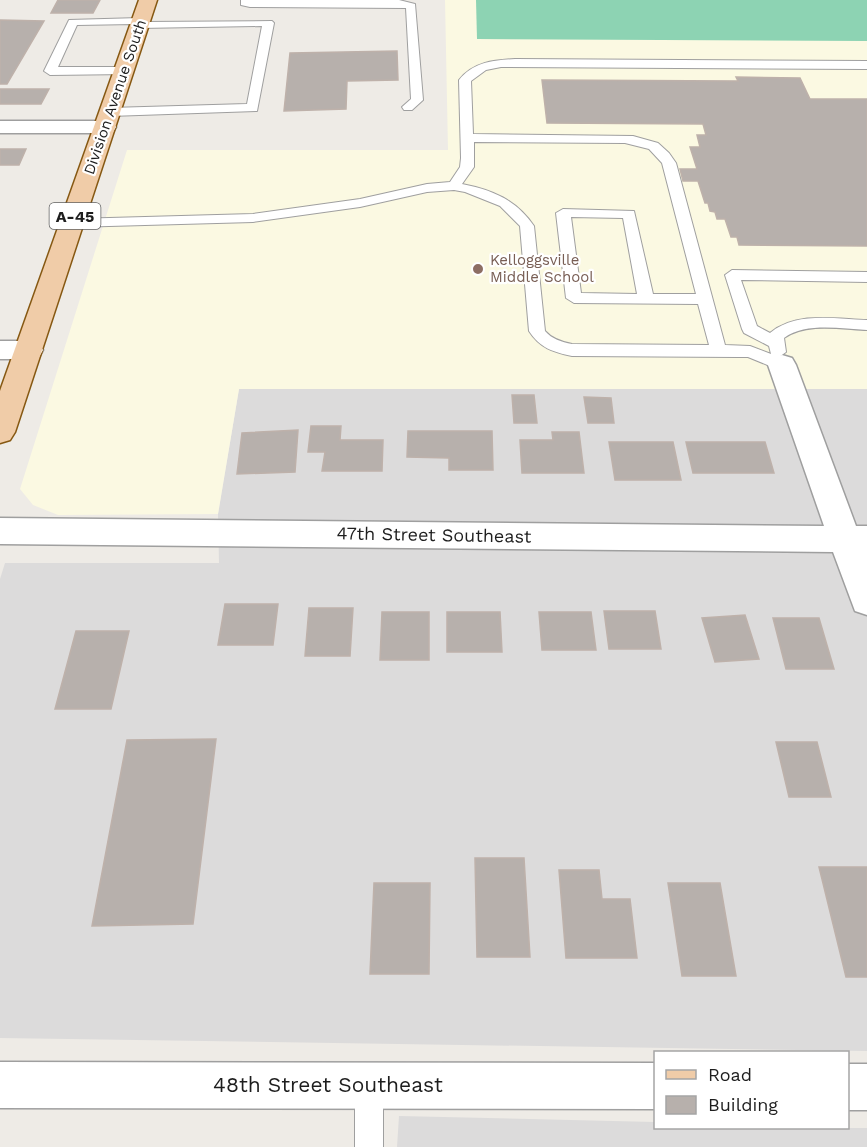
<svg xmlns="http://www.w3.org/2000/svg" width="867" height="1147" font-family="'Work Sans',sans-serif">
<style>
.residential{fill:#dcdbdb}
.education{fill:#fbf9e2}
.pitch{fill:#8dd3b3}
.building{fill:#b7b0ac;stroke:#beb1aa;stroke-width:1.5}
.lines{fill:none;stroke-linecap:round;stroke-linejoin:round}
.service-casing{stroke:#9f9f9f;stroke-width:2}
.minor-casing{stroke:#9f9f9f;stroke-width:3}
.tertiary-casing{stroke:#9f9f9f;stroke-width:3}
.primary-casing{stroke:#865812;stroke-width:3}
.service{fill:#fff;fill-rule:evenodd}
.minor{fill:#fff;fill-rule:evenodd}
.tertiary{fill:#fff;fill-rule:evenodd}
.primary{fill:#f0cca8;fill-rule:evenodd}
.education-dot{fill:#8d6e63;stroke:#fff;stroke-width:2}
.labels{text-anchor:middle;stroke-width:4.5;stroke-linejoin:round;paint-order:stroke}
.far-street-label{font-size:15px;fill:#1e1e1e;stroke:#fff}
.far-education-label{font-size:15px;fill:#785e54;stroke:#fff;text-anchor:start}
.shield{fill:#fff;stroke:#626262;stroke-width:1.5}
.shield-label{font-size:16px;font-weight:bold;fill:#1e1e1e}
.street-label{font-size:18px;fill:#1e1e1e;stroke:#fff}
.near-street-label{font-size:21px;fill:#1e1e1e;stroke:#fff}
</style>
<rect width="100%" height="100%" fill="#eeebe6"/>
<path class="residential" d="M239,389H867V1051L0,1038V579L5,563H219L218,514Z
M399,1116L655,1122L656,1128H867V1147H397Z"/>
<path class="education" d="M445,0H867V389H239L218,514L58,515L33,505L20,489L127,150H448Z"/>
<path class="pitch" d="M476,0H867V41L477,39Z"/>
<path class="building" d="M58,0H100L93,13H51Z
M0,20L44,21L7,84H0Z
M397,51L398,80L347,81L346,109L284,111L290,53Z
M736,77L800,78L810,99H867V246L739,245L737,237H731L725,219H717L715,212L710,211L708,203H705L698,181H683L680,169H697L690,147H700L697,135H706L703,124L547,123L542,80L738,81Z
M0,89H49L41,104H0Z
M0,149H26L19,165H0Z
M512,395H534L537,423H514Z
M584,397L611,398L614,423H588Z
M311,426H341L340,440H383L382,471H322L325,452H308Z
M298,430L295,472L237,474L242,433Z
M408,431H492L493,470H449V458L407,457Z
M552,432H579L584,473H522L520,440H553Z
M609,442H673L681,480H615Z
M686,442H765L774,473H693Z
M225,604H278L273,645H218Z
M309,608H353L350,656H305Z
M604,611H655L661,649H609Z
M382,612H429V660H380Z
M447,612H500L502,652H447Z
M539,612H591L596,650H542Z
M745,615L759,659L715,662L702,618Z
M773,618H819L834,669H786Z
M76,631H129L111,709H55Z
M216,739L193,924L92,926L127,740Z
M776,742H817L831,797H789Z
M475,858H524L530,957H477Z
M819,867H867V977H846Z
M559,870H599L602,899H630L637,958H566Z
M374,883H430L429,974H370Z
M668,883H720L736,976H682Z"/>
<g class="lines">
<defs>
<path id="service" d="M241,0H399L415,4L423,100L412,110H404L402,107L411,99L406,8L250,7L241,5Z
M140,18L145,22L272,21L274,23L257,111L110,116L104,112L110,108L247,104L262,26L139,28L134,24L77,25L58,67H124L130,71L128,74L50,75L44,71L69,20Z
M515,59L867,61V69L501,67L486,70L471,81L473,134L633,136L658,143L669,153L676,163L725,345L750,346L771,354L769,346L744,333L742,329L725,275L732,270L867,272V282L741,280L757,326L770,333C796,311 835,319 867,320V330C841,329 806,322 784,338L786,352L779,357L788,361L790,365L788,369L782,371L748,357H737L572,356C553,352 540,348 529,331L520,226L500,206L465,192L454,190L427,192L360,207L253,222L73,227L66,223L73,219L253,214L360,199L427,184L450,182L460,167L461,158L459,80C473,62 494,60 515,59ZM474,142L625,143L649,149L662,163L696,294H653L634,211L563,209L556,213L566,298L574,303L698,304L709,345L572,344C561,342 552,339 545,331L534,226C516,200 493,190 462,184L474,167ZM571,217L623,218L637,294L581,293Z
M369,1071L379,1075L383,1085V1147H355V1085L359,1075Z"/>
<path id="minor" d="M0,121H105L113,122L116,127L113,132L105,133H0Z
M0,341H29L39,343L43,350L39,357L29,359H0Z
M782,355L792,358L796,365L856,526H867V615L855,611L833,552L0,544V518L824,526L768,365L772,358Z"/>
<path id="tertiary" d="M0,1062L656,1063V1109L0,1108Z
M848,1064H867V1110H848Z"/>
<path id="primary" d="M139,0H157L15,432L10,440L0,443V391Z"/>
</defs>
<use href="#service" class="service-casing"/>
<use href="#minor" class="minor-casing"/>
<use href="#tertiary" class="tertiary-casing"/>
<use href="#primary" class="primary-casing"/>
<use href="#service" class="service"/>
<use href="#minor" class="minor"/>
<use href="#tertiary" class="tertiary"/>
<use href="#primary" class="primary"/>
</g>
<circle class="education-dot" cx="478" cy="269" r="6"/>
<g class="labels">
<g class="far-street-label">
<text transform="translate(115 97) rotate(-71)" y="5">Division Avenue South</text>
</g>
<g class="far-education-label">
<text x="490" y="265">Kelloggsville<tspan x="490" dy="17">Middle School</tspan></text>
</g>
<rect class="shield" x="49.5" y="203" width="51" height="26" rx="4.5"/>
<g class="shield-label">
<text x="75" y="222">A-45</text>
</g>
<g class="street-label">
<text transform="translate(434 535) rotate(1)" y="6">47th Street Southeast</text>
</g>
<g class="near-street-label">
<text x="328" y="1092">48th Street Southeast</text>
</g>
</g>
<rect x="654" y="1051" width="195" height="78" fill="#ffffff" stroke="#a5a5a5" stroke-width="1.5"/>
<rect x="666" y="1070" width="30" height="9" fill="#f0cca8" stroke="#a5a5a5" stroke-width="1.5"/>
<text x="708" y="1081" font-size="18" fill="#1e1e1e">Road</text>
<rect x="666" y="1096" width="30" height="18" fill="#b7b0ac" stroke="#a5a5a5" stroke-width="1.5"/>
<text x="708" y="1111" font-size="18" fill="#1e1e1e">Building</text>
</svg>
